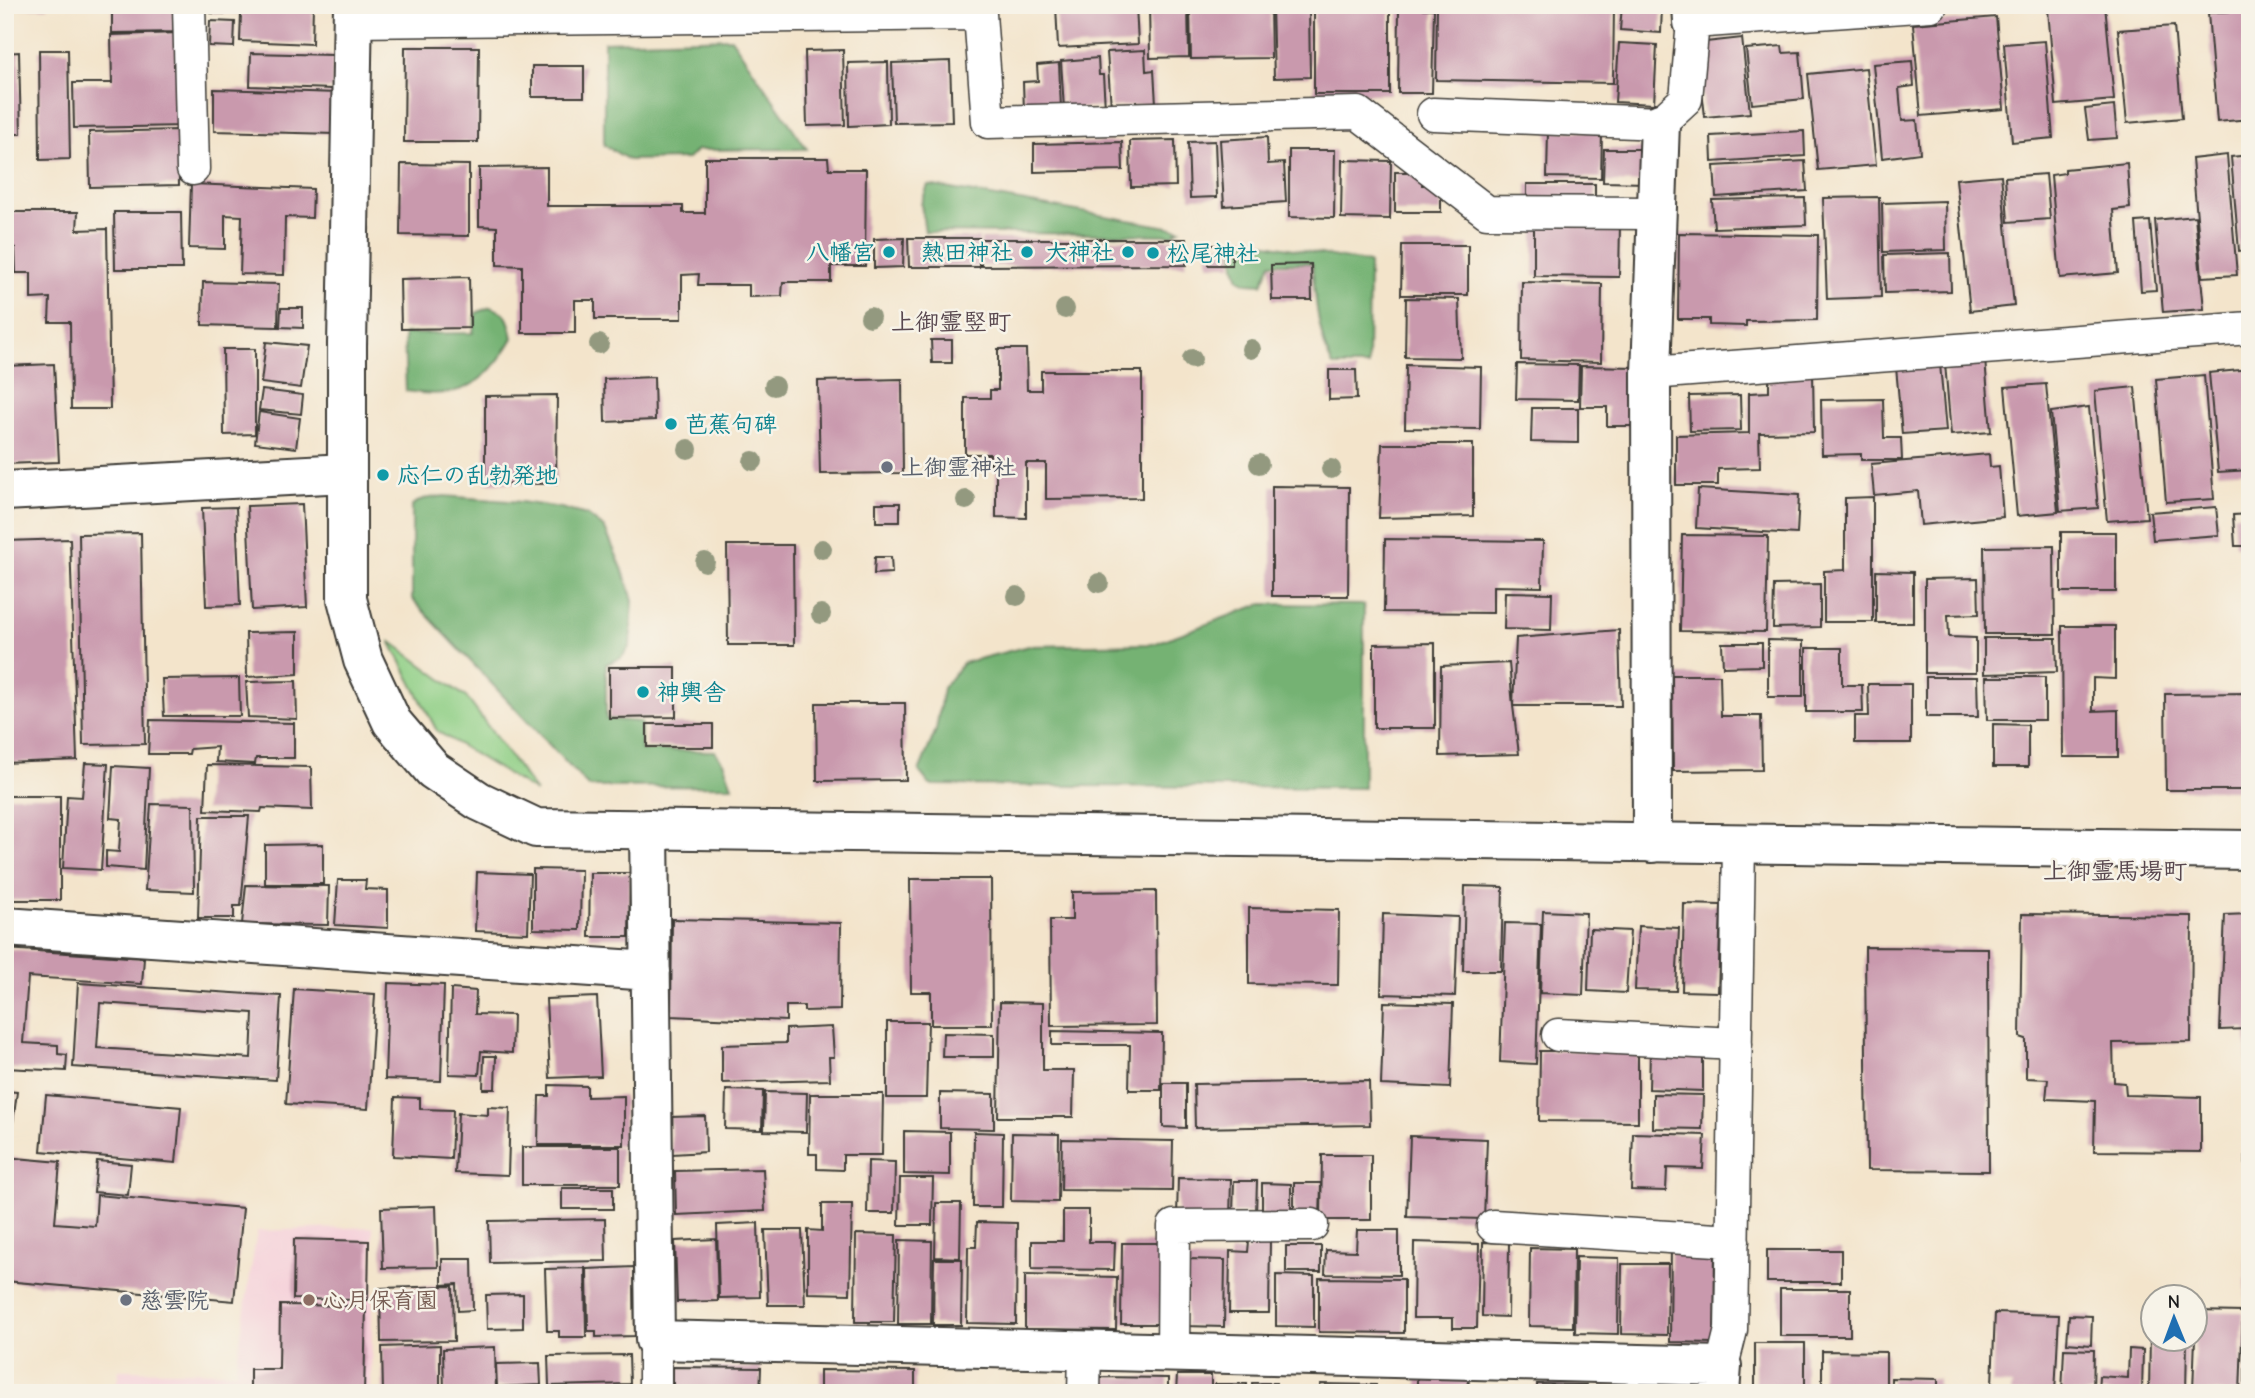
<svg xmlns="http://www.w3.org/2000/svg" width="2255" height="1398" font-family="'Comic Neue','Klee One',sans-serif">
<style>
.built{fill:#f5cfd9}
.green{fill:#90cf86;stroke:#567651;stroke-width:2}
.forest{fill:#74b273;stroke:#486748;stroke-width:2}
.building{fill:#c999ad;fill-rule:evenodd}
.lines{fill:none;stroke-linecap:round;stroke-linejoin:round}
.service-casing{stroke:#3c3a36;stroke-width:35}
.minor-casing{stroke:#3c3a36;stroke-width:42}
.tertiary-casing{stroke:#3c3a36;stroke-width:42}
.service{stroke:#fff;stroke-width:32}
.minor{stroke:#fff;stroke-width:38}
.tertiary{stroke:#fff;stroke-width:38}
.tree{fill:#93997f}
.culture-dot{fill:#0f9aa8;stroke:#f7f3e8;stroke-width:2.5}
.worship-dot{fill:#6b7280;stroke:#f7f3e8;stroke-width:2.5}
.education-dot{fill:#8d6e63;stroke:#f7f3e8;stroke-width:2.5}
.labels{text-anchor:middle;stroke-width:5;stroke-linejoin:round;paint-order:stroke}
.culture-label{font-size:23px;font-weight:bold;fill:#0d838f;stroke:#f7f3e8;text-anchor:start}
.worship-label{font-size:23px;font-weight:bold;fill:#5b616d;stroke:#f7f3e8;text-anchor:start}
.education-label{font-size:23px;font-weight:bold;fill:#785e54;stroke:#f7f3e8;text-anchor:start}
.neighbourhood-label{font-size:24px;font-weight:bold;fill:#59484f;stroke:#f7f3e8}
</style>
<rect width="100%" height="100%" fill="#f7f3e8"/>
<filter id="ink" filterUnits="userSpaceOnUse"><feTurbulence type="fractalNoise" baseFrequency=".0143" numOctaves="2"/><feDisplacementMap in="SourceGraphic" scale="14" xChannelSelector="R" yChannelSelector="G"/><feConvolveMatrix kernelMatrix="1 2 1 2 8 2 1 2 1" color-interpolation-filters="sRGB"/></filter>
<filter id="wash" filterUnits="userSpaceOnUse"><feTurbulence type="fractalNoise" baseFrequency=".00686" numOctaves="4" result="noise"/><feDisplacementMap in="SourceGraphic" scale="28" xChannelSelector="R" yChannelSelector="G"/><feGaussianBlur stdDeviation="1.57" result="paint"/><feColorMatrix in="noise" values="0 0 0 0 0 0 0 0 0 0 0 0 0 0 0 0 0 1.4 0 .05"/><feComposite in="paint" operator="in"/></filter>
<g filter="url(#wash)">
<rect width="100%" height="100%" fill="#f3e4cb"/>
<path class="built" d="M373,1227L371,1393H115L119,1370L235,1372L257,1231Z"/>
<path class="green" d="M390,641L467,698L536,792L437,731Z"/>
<path class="forest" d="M731,38L807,149L697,150L688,159L629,160L604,145V42Z
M928,185L1180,229L1172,235L925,232L921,204Z
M1240,239L1369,263L1368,366H1333C1318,338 1315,294 1312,263H1271L1262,284L1247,283L1239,279L1235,266L1234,245Z
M490,307C509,313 509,320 513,338C486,385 459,401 406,391L404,334L473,333L476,313Z
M444,496L521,502L561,508L587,515L605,529L622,568L633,600L630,646L621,658L606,664V719L641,722V750L715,751L724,764L732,786L589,787L412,599V505L423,499Z
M1261,604L1364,605V788L930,785L919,771L936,730L943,688L963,663L1029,646L1153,644Z"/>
<g id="blocks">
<path class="building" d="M14,5H48V8H14Z
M112,5H179L180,32L112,33Z
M211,5H313L312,44L240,41L241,14L211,13Z
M1056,5H1136L1138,44L1058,48Z
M1149,5H1188L1189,57L1150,58Z
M1190,5H1270L1271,58L1191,59Z
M1272,5H1309L1310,77L1274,78Z
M1314,5H1390V94H1314Z
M1437,5H1614L1613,83L1436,80Z
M1622,5H1662L1661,33L1620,30Z
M2085,5H2105L2114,100L2056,105L2048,9Z
M1399,8L1434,9L1432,93H1398Z
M2250,10V119L2217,122L2208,13Z
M1996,17L2004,109L1921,116L1913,24Z
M210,21L235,22L234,47L209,46Z
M2174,26L2182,118L2127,123L2118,30Z
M181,33L185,126L74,128L73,83H112L111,35Z
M1742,38L1750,113L1705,117L1697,43Z
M2045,41L2053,138L2012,142L2004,44Z
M1619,43L1657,45L1654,104L1615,102Z
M1782,46L1783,53L1800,52L1804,99L1752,104L1746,49Z
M405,47H479L478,142H404Z
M39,50H68L70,159L40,160Z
M843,50L845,125L807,126L805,51Z
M1145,50L1146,71L1154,70L1156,104L1111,107L1107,52Z
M19,52L21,134H5V53Z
M251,53L333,55L332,89L250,86Z
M1098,58L1099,75H1103L1105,107L1064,109L1061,61Z
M950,61L952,122L894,123L892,63Z
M1912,61L1914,86L1899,88L1902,121L1917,120L1920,153L1882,158L1873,64Z
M888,62L889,124L849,126L848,63Z
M1059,63L1061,109L1024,111L1023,82L1038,81L1037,65Z
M532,66H584V97H532Z
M1866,68L1876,165L1818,170L1808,74Z
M214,89L338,93L336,134L214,131Z
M2114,106L2117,138L2089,140L2085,109Z
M178,130L179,185L90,187L89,132Z
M1548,131L1602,132L1601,178L1547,177Z
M1804,131L1805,156L1712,162L1711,136Z
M1267,137L1268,164L1284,163L1286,202L1224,206L1220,140Z
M1175,140L1176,186L1131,187L1130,141Z
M1215,141L1217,197L1190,198L1188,142Z
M1122,142L1123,170L1034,172V144Z
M1604,149H1647L1646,183L1603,182Z
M1289,150H1335L1334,218L1289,217Z
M2227,155L2237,275L2202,277L2192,159Z
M2250,155V250L2239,251L2231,157Z
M705,158H828L829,169H866L865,266H831V282H783L782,296L749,297V285H698L699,274L682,275V319H595V300H575V333H522V266L497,265V227L479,226V168L547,167V206H683V213H705Z
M1342,160L1391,161L1390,219L1341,218Z
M1805,161L1807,191L1716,197L1714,166Z
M2127,163L2130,208L2113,210L2118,273L2060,278L2051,175L2065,173V169Z
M401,164L469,165V236L400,235Z
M1395,172H1422V185H1441V212H1395Z
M2046,174L2050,219L2008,222L2005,177Z
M2001,175L2014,306L1970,311L1956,179Z
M191,184L313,189L312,218L285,217L284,275L240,274L242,216L225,215V249L189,248Z
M1527,184H1595V205L1527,204Z
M1879,197L1881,297L1827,299L1823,198Z
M1805,198L1806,225L1714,228L1712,200Z
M1945,201L1946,250L1883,252L1882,203Z
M5,212H78L77,230L107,229L110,409H71L70,322H49L50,298L31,299V273H16L15,247H5Z
M114,212H181L182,269H115Z
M2195,216L2204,309L2163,312L2155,220Z
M2150,221L2156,290L2141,291L2136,222Z
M1534,222L1620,223L1619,277L1534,276Z
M1679,233L1818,235L1817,320L1746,321V326L1709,325V319H1678Z
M904,238L903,267L874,268V239Z
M908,238H979V267H909Z
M981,239H1187L1186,265L981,266Z
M1208,245H1232V265H1208Z
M1402,245H1468V295H1401Z
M1950,253L1951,291L1885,293L1884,255Z
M1311,264L1312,300H1272L1271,265Z
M469,277L470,328L401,329L400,279Z
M203,282L279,284L278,327L202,325Z
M1522,282L1602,284L1601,362L1521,360Z
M1406,298L1459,299L1461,358L1405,357Z
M281,308H303V328L280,327Z
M931,340H952V363H932Z
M266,342L307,346L301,388L261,383Z
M223,349H255V434L224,435Z
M998,349H1026L1027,390H1041V371H1142V498L1046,499V463H1026V518L996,517V463H990V454H965V398H990V390H998Z
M1985,359L1991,432L1951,435L1945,363Z
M54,364L59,462L5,464V366Z
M1517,364L1579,365L1578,400L1516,399Z
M1940,364L1946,431L1902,434L1896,367Z
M1406,365L1481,367L1480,429L1405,428Z
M1581,366L1636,367V426H1607V407H1580Z
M2250,369V470L2218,472L2209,373Z
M1329,370H1356L1357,399L1329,400Z
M1813,373L1814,432L1759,433L1760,468L1718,469V485H1676V435L1749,433V393L1769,392V374Z
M2204,375L2214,499L2166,502L2156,379Z
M654,377L655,420L605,422L604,379Z
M902,379L903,473L820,474L818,381Z
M2046,384L2058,512L2017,516L2005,387Z
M2135,387L2147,518L2107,521L2095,391Z
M262,390L303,395L301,414L259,410Z
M557,395L556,484L485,483V396Z
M1740,395L1741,430L1690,431L1689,396Z
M1883,399L1884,438H1901L1902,460H1861V454L1822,455L1821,400Z
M2089,407L2098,508L2060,511L2051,412Z
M1532,408H1578V443L1531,442Z
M259,412L300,418L296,448L255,443Z
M1382,444H1473V516L1379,518Z
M1989,454L1990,467L1999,466L2003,517L1921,525L1918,491L1874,495L1871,464Z
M1272,486L1349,487L1348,596H1272Z
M1698,489L1799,495L1797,534L1696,528Z
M1873,497V622H1824V571L1845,570V498Z
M876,503H900V522H876Z
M302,504L307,607L252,610L247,506Z
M236,507L240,605L206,606L202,508Z
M2216,507L2219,535L2153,540L2150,512Z
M2250,514V546H2235L2233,515Z
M2061,532H2116V592H2061Z
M141,533L145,744L83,745L79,534Z
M1682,535L1768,536L1766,632L1680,631Z
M70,539L77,760L5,763V541Z
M1385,539L1543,541L1542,587L1493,586V613L1384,612Z
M727,545H793L794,645H728Z
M2054,546L2055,634H1985L1984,547Z
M875,557H891L892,573L874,574Z
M1876,571L1913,572V623H1876Z
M1978,578L1979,614L1948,615L1949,637L1976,638V673H1925V579Z
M1820,584V627L1773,628L1774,585Z
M1505,592L1552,593L1551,630L1504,629Z
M2062,626H2115V679L2093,678V711L2118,710V757H2063Z
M1619,630L1621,706H1513L1519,754L1440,756L1441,666L1509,663L1513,706L1516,638Z
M298,632V674L247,677L246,633Z
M1984,638H2056L2057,672L1984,674Z
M1768,640L1803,641V697H1768Z
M1435,643V728H1374V644Z
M1722,643H1762V666L1723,667Z
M1806,648H1842V685H1862L1863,712H1806Z
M609,667H676V717L609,718Z
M1672,675H1720L1721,716H1761L1762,770L1673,771Z
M1926,677H1977L1978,717H1926Z
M1986,677H2045V720H1987Z
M239,678L240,716H164L162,679Z
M296,681L297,719L248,717L246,682Z
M1868,684H1911V743H1855V716H1869Z
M2250,693V790H2166L2165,694Z
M816,703H905L906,780L817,781Z
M150,720L294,723V758H256L255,764L216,762L217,747L190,749L189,754H148Z
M647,724H713V747H647Z
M1993,724L2028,725V767H1993Z
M85,763L108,764L101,870L63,868L67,796L82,797Z
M207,765L311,767L312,810L262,808L261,812L205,810Z
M113,766L149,768L144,870L106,867V851L119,852L121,819L110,818Z
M6,796H60V900H6Z
M151,804L193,805L194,892L145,890Z
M201,816H249L241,906H234V918H198Z
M323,844V884H265V845Z
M533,869L581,870L580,930L533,929Z
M477,872L530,874L528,933L475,931Z
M590,873H630L629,937H589Z
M910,879H991L992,1025H931V992H911Z
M338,880H366L365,889L388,890V928L335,925Z
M246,885L329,886L328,925L242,924Z
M1465,886L1503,887L1501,971H1463Z
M1156,891L1157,1025L1051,1026L1050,920H1072V892Z
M1684,904L1721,905L1718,992L1682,991Z
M1249,908L1339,910L1338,985L1249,984Z
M1543,911L1586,913L1583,995L1540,993Z
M1383,914L1458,917L1455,996L1381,994Z
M2022,914L2192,916L2191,1042L2113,1043L2114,1082L2125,1083L2126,1095L2201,1097V1152L2094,1151L2095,1101L2046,1099L2048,1079L2026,1078V1039L2020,1037Z
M2250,914V1393H2245L2246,1029L2220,1030L2225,915Z
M672,919L841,923L840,1010L804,1011V1006H786V1021L671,1016Z
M1505,923L1541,924L1536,1064L1500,1062Z
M1638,926L1679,928L1676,991L1635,990Z
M1590,929L1630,931L1626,993L1588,991Z
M1865,947L1988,948L1989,1171L1867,1170Z
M5,949L144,958L142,984L28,977L23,1043L58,1045V1054L67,1055L66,1071L5,1068Z
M78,983L281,996L276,1080L73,1067ZM100,1003L253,1013L251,1058L97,1048Z
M388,983L444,985L441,1081L385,1079Z
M294,989L375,994L368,1109L286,1104Z
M451,989L476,991L475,1014L513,1015L512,1053L481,1051L479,1075L449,1074Z
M597,997L601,1076L550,1078L546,999Z
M1000,1002L1043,1003V1070H1074L1073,1117H998Z
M1384,1002L1453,1004L1450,1088L1381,1085Z
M887,1022H928L926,1098H887Z
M832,1027L834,1057H829L830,1080L722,1083V1045L786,1043V1029Z
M1052,1031L1162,1033L1161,1090H1129L1130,1045H1052Z
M943,1033L994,1034V1057H942Z
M1540,1051H1638V1122L1539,1121Z
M1650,1053L1703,1054V1091L1649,1089Z
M484,1056H496L495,1089H483Z
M1369,1081L1370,1125L1195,1128L1194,1084Z
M1163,1083H1186V1128L1163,1127Z
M549,1085L587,1086V1097L624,1096V1145H538L539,1096H549Z
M726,1090L763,1091L762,1130L725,1129Z
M5,1091L17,1092L13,1123L5,1122Z
M765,1092L807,1093L806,1132L764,1131Z
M940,1093L994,1094V1129L940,1128Z
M810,1094H883L882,1155H843V1170L817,1169V1154H809Z
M1653,1094L1703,1095L1702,1129L1653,1128Z
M46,1095L181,1107L176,1163L41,1151Z
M395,1097L420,1098V1109L453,1110L451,1159L393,1156Z
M488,1107L510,1108L508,1175L455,1173L458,1113L488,1115Z
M705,1116L706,1152L672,1154L670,1117Z
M904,1131L950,1132V1175L904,1174Z
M974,1132L1003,1133L1002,1207H973Z
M1012,1133L1059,1134L1058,1202L1011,1201Z
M1633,1133L1705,1135L1703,1169L1667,1168L1666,1191L1631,1190Z
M1410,1136L1487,1139L1484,1219L1407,1217Z
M1062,1139L1173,1141L1172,1191L1061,1190Z
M522,1147H620V1185H522Z
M1322,1155H1371V1220H1321Z
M5,1157L60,1162L55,1223L95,1226L97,1195L243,1208L234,1301L5,1281Z
M97,1161L131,1164L128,1195L94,1192Z
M868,1161L895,1162L894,1213H867Z
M763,1169L765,1211L676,1215L675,1171Z
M900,1178H933L932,1225H899Z
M1178,1178L1231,1179L1230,1218L1177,1217Z
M1234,1181H1257L1256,1213H1233Z
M1262,1183L1291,1184V1218H1262Z
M1294,1183H1321L1320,1219L1294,1218Z
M562,1188H613V1209H562Z
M936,1203H961L960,1258L935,1257Z
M822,1204H852L850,1294L808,1293V1230L822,1231Z
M436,1206L438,1267L383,1268L381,1208Z
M1063,1210H1089V1242H1115L1114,1270L1032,1269V1241H1063Z
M605,1219L606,1261L490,1263L489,1221Z
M977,1222L1017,1223L1016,1324L967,1323L968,1247H976Z
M758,1223L760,1297L719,1298L717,1225Z
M765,1230H802L805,1305H768Z
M1357,1230H1399V1275L1325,1274L1326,1250L1356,1251Z
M856,1234L896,1235L894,1322H855Z
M294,1239L369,1241L368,1300L293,1299Z
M716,1239L718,1301L677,1302L675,1241Z
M899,1240L932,1241L931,1324H898Z
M1270,1240L1269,1313H1229L1230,1251L1248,1252L1249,1241Z
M1414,1242L1479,1244L1477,1328H1453V1318H1413Z
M1483,1242L1509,1243L1508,1317L1482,1316Z
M1122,1243H1170L1168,1324H1121Z
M1671,1243H1715L1714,1343L1670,1342Z
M1286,1246H1321V1272H1286Z
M1530,1248L1574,1249L1573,1327L1529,1326Z
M1767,1250H1841V1282H1767Z
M1576,1257L1619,1258L1618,1334L1575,1333Z
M442,1259H472L473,1310L458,1311L457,1284L442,1285Z
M934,1259H962L961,1325H933Z
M1187,1259L1225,1260L1224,1327L1186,1326Z
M1622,1264H1668L1667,1335L1621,1334Z
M634,1267L635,1336L596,1337V1331H588L587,1269Z
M585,1268L586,1337H559V1331H547L545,1269Z
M1025,1275L1117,1277L1116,1330L1025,1329Z
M1276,1275L1314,1276V1327L1276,1326Z
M1319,1278L1404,1279V1333L1319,1332Z
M453,1286L454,1341L381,1342L380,1288Z
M1780,1289H1850V1336H1780Z
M523,1294V1328L487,1329L486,1295Z
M280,1305L366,1306L364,1393H250V1369H279Z
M2196,1311L2243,1312L2240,1393L2193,1391Z
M1995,1313L2059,1315L2055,1393H2011L2012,1385L1992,1384Z
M2069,1315L2092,1316L2091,1345L2067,1343Z
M2150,1336H2153V1339H2187L2186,1393H2149Z
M1755,1343H1805V1393H1755Z
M440,1345V1393H383L382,1347Z
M495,1347L496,1393H444L443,1349Z
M2064,1349L2094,1350L2093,1393H2062Z
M2129,1349L2143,1350L2142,1393H2098L2099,1376L2128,1378Z
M1822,1351L1886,1352V1393H1822Z
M629,1355L630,1384L549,1386L548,1356Z
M540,1363L541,1385L497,1387L496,1364Z
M673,1367L761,1368L760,1393H673Z
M820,1370L915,1371V1393H820Z
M1177,1375H1211V1393H1176Z
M1417,1376L1469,1377L1468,1393H1417Z
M1098,1377L1168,1378V1393H1098Z
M1891,1378L1938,1379V1393H1891Z
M1252,1383H1276V1393H1252Z
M1215,1384H1247V1393H1215Z
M1320,1384L1376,1385V1393H1320Z
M1537,1384L1586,1385V1393H1537Z
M985,1390H1008V1393H985Z"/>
</g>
</g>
<g filter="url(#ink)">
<use href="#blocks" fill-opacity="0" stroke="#3c3a36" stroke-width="2"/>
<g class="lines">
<defs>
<path id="service" d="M189,5L193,169
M352,21L980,14L988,122L1358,113L1487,212L1655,213
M1433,114L1660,123L1686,99L1693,22L1931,5
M1651,373L2250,328
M1558,1035L1736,1044
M1493,1226L1733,1241
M655,1340V1393
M1173,1353L1174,1226L1312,1225
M1722,1366L1731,1330L1739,844
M1084,1393L1085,1350"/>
<path id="minor" d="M1692,5L1693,22
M347,346L353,5
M5,491L346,473
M649,829L655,1340L1722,1366L1720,1393
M1652,843L1651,373L1660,123
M5,927L651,971"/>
<path id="tertiary" d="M347,346V599L363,660L392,722L433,770L479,801L536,828L2250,850"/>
</defs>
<use href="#service" class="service-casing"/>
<use href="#minor" class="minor-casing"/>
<use href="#tertiary" class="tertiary-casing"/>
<use href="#service" class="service"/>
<use href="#minor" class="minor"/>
<use href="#tertiary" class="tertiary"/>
</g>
<g class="tree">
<circle cx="1065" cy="309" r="10"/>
<circle cx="870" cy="317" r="10"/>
<circle cx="599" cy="344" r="10"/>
<circle cx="1251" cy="349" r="10"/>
<circle cx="1192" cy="359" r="10"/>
<circle cx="774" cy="386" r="10"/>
<circle cx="688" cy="449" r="10"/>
<circle cx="753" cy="461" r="10"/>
<circle cx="1259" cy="464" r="10"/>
<circle cx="1331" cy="469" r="10"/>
<circle cx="966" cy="500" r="10"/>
<circle cx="822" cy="549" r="10"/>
<circle cx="705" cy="562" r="10"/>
<circle cx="1099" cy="583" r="10"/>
<circle cx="1017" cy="596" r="10"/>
<circle cx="821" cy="614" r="10"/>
</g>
</g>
<g class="culture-dot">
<circle cx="889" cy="252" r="7"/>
<circle cx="1027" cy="252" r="7"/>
<circle cx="1128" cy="252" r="7"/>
<circle cx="1153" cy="253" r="7"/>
<circle cx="671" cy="424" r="7"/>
<circle cx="383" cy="475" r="7"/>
<circle cx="643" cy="692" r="7"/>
</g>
<g class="worship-dot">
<circle cx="887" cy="467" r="7"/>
<circle cx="126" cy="1300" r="7"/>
</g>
<circle class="education-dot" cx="309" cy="1300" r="7"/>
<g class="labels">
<g class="culture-label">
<text x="875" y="260" text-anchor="end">八幡宮</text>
<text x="1013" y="260" text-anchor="end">熱田神社</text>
<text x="1114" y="260" text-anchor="end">大神社</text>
<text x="1167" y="261">松尾神社</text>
<text x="685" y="432">芭蕉句碑</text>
<text x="397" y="483">応仁の乱勃発地</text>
<text x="657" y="700">神輿舎</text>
</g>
<g class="worship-label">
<text x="901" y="475">上御霊神社</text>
<text x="140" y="1308">慈雲院</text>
</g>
<g class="education-label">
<text x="323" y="1308">心月保育園</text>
</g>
<g class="neighbourhood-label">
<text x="951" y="330">上御霊竪町</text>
<text x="2115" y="879">上御霊馬場町</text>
</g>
</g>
<rect width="2255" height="1398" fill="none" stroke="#f7f3e8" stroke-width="28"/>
<g transform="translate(2174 1318) rotate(359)"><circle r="33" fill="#f7f3e8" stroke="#9f9d96" stroke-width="2"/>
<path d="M0-5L12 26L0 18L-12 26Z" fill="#1f6fb2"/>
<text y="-10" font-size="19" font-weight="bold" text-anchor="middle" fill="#1c1c1c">N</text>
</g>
</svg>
